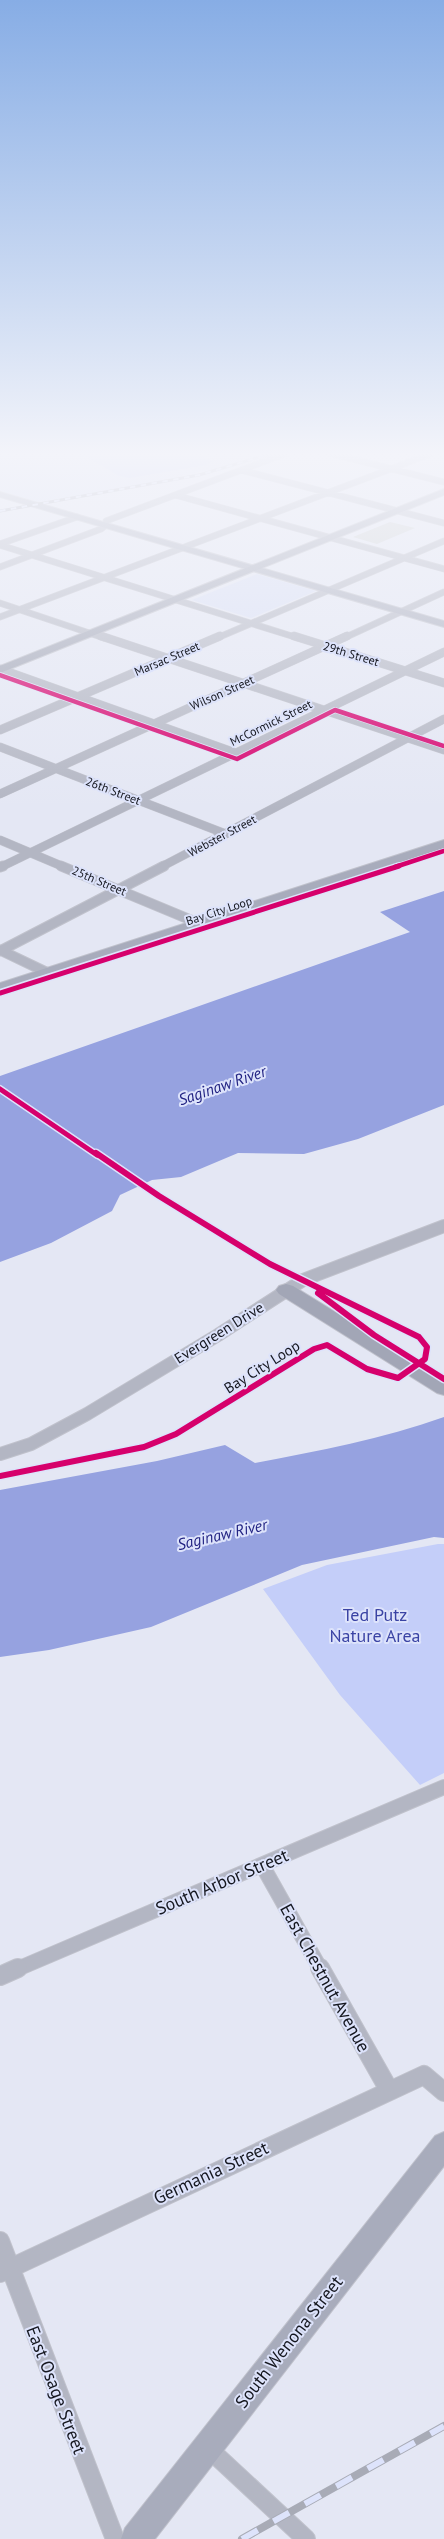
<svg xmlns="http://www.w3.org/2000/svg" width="444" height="2539" font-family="'PT Sans',sans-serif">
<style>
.built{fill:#d9dff5}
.green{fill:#c4cef9}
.water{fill:#96a2e0}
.building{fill:#cfd2d3}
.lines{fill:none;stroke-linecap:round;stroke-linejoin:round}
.street-far5-casing{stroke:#c0c2cc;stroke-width:7}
.street-far4-casing{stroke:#c0c2cc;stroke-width:9}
.street-far3-casing{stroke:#c0c2cc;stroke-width:11}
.street-far2-casing{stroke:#c0c2cc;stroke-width:14}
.street-far1-casing{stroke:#c0c2cc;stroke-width:16}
.street-casing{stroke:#c0c2cc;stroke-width:20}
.secondary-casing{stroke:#c0c2cc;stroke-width:2}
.primary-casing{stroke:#c0c2cc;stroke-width:2}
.street-far5{stroke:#b3b6c3;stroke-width:5.5}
.street-far4{stroke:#b3b6c3;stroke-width:8}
.street-far3{stroke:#b3b6c3;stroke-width:9}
.street-far2{stroke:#b3b6c3;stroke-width:12}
.street-far1{stroke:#b3b6c3;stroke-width:14}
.street{stroke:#b3b6c3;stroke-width:18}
.secondary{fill:#a8acbc;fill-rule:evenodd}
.primary{fill:#a2a6b6;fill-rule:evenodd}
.rail-far1-casing{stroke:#a8abb6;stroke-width:3}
.rail-casing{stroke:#a8abb6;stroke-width:8}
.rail-far1{stroke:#dde3fb;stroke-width:2;stroke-dasharray:5.5;stroke-linecap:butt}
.rail{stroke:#dde3fb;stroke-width:6;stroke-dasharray:18;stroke-linecap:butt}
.cycleway-far2-casing{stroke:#dde3fb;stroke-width:6}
.cycleway-far1-casing{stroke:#dde3fb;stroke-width:8}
.cycleway-casing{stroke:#dde3fb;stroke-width:9}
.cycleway-far2{stroke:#d6006c;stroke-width:4.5}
.cycleway-far1{stroke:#d6006c;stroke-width:5}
.cycleway{stroke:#d6006c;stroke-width:6}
.labels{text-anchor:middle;stroke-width:4;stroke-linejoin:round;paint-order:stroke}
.far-street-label{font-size:12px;fill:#15171f;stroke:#dde3fb}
.street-label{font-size:15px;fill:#15171f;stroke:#dde3fb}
.water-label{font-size:16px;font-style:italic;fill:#232483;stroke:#dde3fb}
.near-park-label{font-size:18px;fill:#3a43a4;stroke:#dde3fb}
.near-street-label{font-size:18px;fill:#15171f;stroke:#dde3fb}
</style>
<rect width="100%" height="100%" fill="#e4e7f4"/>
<path class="built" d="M0,454H263L225,466L147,484L38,502L0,491Z
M257,574L316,591L251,618L192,600Z"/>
<path class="green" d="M82,454H199L213,461L206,465L130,478L119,476Z
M438,1544H444V1773L420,1785L340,1695L263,1589L327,1565Z"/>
<path class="water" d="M444,891V1105L358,1139L304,1154L238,1153L181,1177L152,1180L120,1195L112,1211L51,1243L0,1262V1076L410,932L380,912Z
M444,1417V1538L434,1537L302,1565L151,1627L49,1650L0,1657V1490L157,1461L225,1445L255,1463C318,1451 383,1439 444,1417Z"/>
<path class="building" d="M390,522L415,528L377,544L353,537Z"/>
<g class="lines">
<defs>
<path id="street-far5" d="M333,454L444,482
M241,470L444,523
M175,495L444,569
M0,544L77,517
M0,545L298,638
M0,567L101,529L106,525V521L284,454
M0,603L104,638
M0,617L430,454
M217,638L444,541
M344,638L444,592"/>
<path id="street-far4" d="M101,636L444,750
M294,636L444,683
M0,669L236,753
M0,730L220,636
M0,747L226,834
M0,794L347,636
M0,840L64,867
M1,867L444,652
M161,867L444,719"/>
<path id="street-far3" d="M61,866L198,923
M0,867L3,866
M0,950L46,972
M0,951L164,866"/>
<path id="street-far2" d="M0,1454L31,1444L87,1414L218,1335L303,1280L444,1226"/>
<path id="street-far1" d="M262,1865L321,1970
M15,1970L444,1787"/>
<path id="street" d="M320,1968L389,2090
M0,1976L18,1968
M0,2241L115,2539
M0,2273L424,2075L444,2092
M208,2448L306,2539"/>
<path id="secondary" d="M0,492L444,621V627L0,497Z
M444,840V848L0,991V983Z
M444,2132V2166L155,2539H121L125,2528L435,2136Z"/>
<path id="primary" d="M444,489V495L0,673V666Z
M286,1284L293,1286L444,1379V1395L437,1393L279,1294L276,1290L279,1286Z"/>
</defs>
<use href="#street-far5" class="street-far5-casing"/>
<use href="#street-far4" class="street-far4-casing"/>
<use href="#street-far3" class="street-far3-casing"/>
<use href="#street-far2" class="street-far2-casing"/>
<use href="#street-far1" class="street-far1-casing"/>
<use href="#street" class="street-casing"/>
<use href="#secondary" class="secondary-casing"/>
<use href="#primary" class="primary-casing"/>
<use href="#street-far5" class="street-far5"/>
<use href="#street-far4" class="street-far4"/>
<use href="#street-far3" class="street-far3"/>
<use href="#street-far2" class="street-far2"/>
<use href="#street-far1" class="street-far1"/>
<use href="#street" class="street"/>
<use href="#secondary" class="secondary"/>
<use href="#primary" class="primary"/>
<defs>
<path id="rail-far1" d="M0,511L199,475L270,454"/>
<path id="rail" d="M242,2539L444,2426"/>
</defs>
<use href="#rail-far1" class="rail-far1-casing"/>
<use href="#rail" class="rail-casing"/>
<use href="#rail-far1" class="rail-far1"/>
<use href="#rail" class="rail"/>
<defs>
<path id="cycleway-far2" d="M0,675L237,759L335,710L444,746
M395,867L444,851"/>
<path id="cycleway-far1" d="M0,993L399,866
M0,1089L97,1155"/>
<path id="cycleway" d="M318,1293L374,1335L444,1379
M0,1476L144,1447L176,1434L314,1349L327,1345L367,1369L398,1378L425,1359L427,1347L419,1337L270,1264L159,1196L96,1153"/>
</defs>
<use href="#cycleway-far2" class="cycleway-far2-casing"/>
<use href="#cycleway-far1" class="cycleway-far1-casing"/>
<use href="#cycleway" class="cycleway-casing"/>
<use href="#cycleway-far2" class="cycleway-far2"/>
<use href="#cycleway-far1" class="cycleway-far1"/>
<use href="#cycleway" class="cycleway"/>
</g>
<linearGradient id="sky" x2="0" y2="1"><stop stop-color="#87ade5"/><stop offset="0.56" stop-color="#f3f4fa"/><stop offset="1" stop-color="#f3f4fa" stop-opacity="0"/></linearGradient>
<rect width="444" height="810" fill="url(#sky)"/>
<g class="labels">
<g class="far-street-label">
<text transform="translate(351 654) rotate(17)" y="4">29th Street</text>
<text transform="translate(167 659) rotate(-23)" y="4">Marsac Street</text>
<text transform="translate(222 693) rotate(-24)" y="4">Wilson Street</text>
<text transform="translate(271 723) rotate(-26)" y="4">McCormick Street</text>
<text transform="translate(113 791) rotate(21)" y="4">26th Street</text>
<text transform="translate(222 836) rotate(-28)" y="4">Webster Street</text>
<text transform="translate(99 881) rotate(23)" y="4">25th Street</text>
<text transform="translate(219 911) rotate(-18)" y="4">Bay City Loop</text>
</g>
<g class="street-label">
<text transform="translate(219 1333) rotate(-32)" y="5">Evergreen Drive</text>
<text transform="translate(262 1367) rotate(-32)" y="5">Bay City Loop</text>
</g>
<g class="water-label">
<text transform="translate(222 1085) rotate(-19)" y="6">Saginaw River</text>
<text transform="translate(222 1534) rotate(-13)" y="6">Saginaw River</text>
</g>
<g class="near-park-label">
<text x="375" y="1621">Ted Putz<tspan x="375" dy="21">Nature Area</tspan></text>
</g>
<g class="near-street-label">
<text transform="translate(222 1882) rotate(-23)" y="6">South Arbor Street</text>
<text transform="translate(325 1978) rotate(61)" y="6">East Chestnut Avenue</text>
<text transform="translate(211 2173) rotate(-25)" y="6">Germania Street</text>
<text transform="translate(289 2342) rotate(-52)" y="6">South Wenona Street</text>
<text transform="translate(56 2390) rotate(69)" y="6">East Osage Street</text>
</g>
</g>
</svg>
